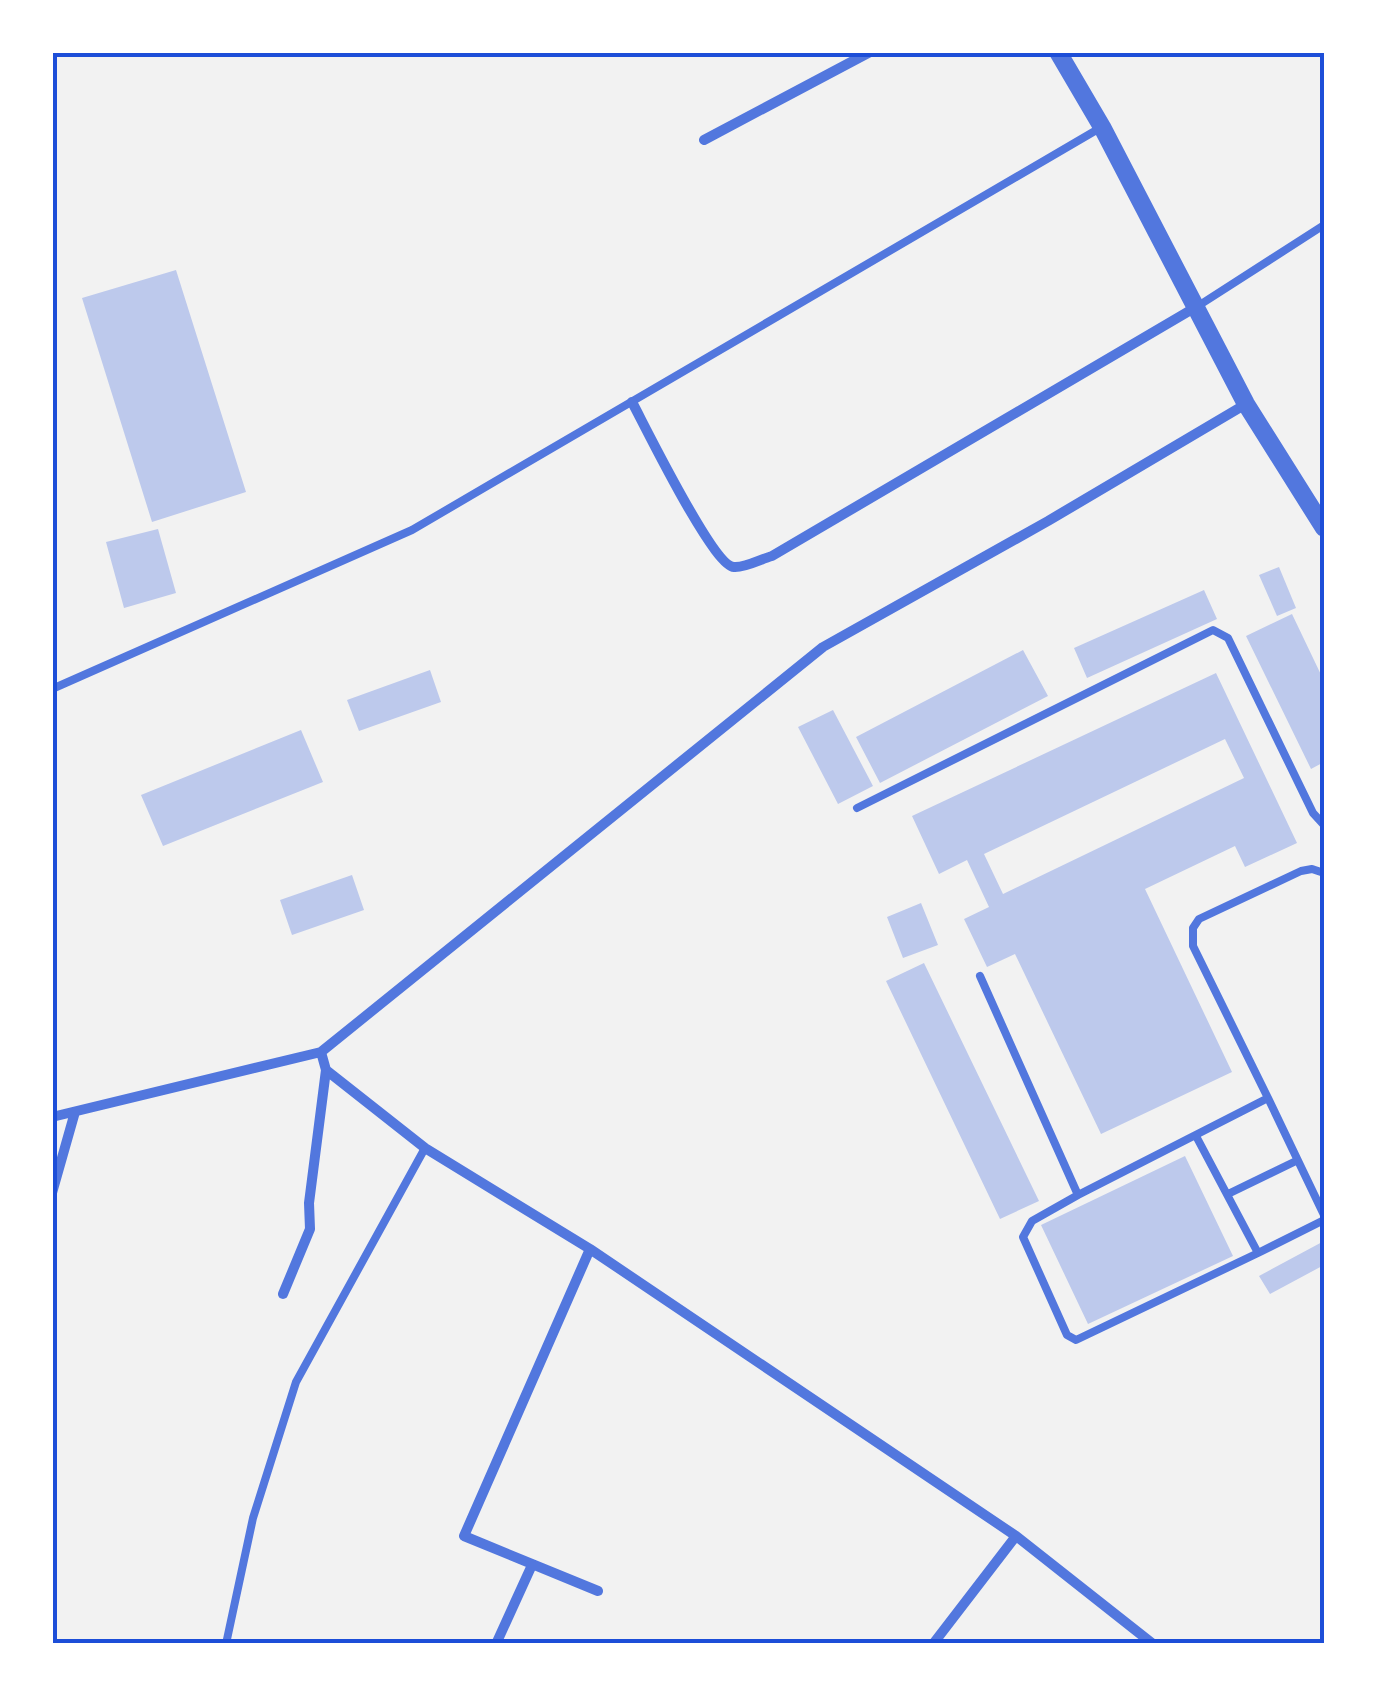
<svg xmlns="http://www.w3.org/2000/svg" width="1377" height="1696" font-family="'Source Sans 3',sans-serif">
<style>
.building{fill:#bdc9ec;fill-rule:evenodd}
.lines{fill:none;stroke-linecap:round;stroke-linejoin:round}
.service{stroke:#5277de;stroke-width:8}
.minor{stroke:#5277de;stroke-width:10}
.tertiary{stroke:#5277de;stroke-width:18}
.neatline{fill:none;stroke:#1d4ed8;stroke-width:4}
</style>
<rect width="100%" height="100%" fill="#f2f2f2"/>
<path class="building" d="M176,270L246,492L152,522L82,298Z
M158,529L176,593L124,608L106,542Z
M1279,567L1296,608L1277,616L1259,575Z
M1204,590L1217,619L1087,678L1074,648Z
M1292,614L1324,681V762L1311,769L1246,636Z
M1023,650L1048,696L880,783L856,737Z
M430,670L441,702L359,731L347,700Z
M1216,673L1297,843L1245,867L1235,846L1145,889L1232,1072L1101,1134L1015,954L987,967L964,919L989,907L967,860L939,874L912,816ZM1225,739L1244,778L1003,894L984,854Z
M833,710L873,786L838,804L798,727Z
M301,730L323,782L163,846L141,795Z
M352,875L364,910L292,935L280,900Z
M921,903L938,945L903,958L887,917Z
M924,963L1039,1201L1000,1219L886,981Z
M1185,1156L1233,1256L1088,1324L1041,1225Z
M1324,1241V1265L1270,1294L1259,1276Z"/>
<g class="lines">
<path class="service" d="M1198,306L1324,225
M52,689L412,530L1100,128
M857,808L1213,630L1228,638L1313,813L1324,825
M980,976L1078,1195L1268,1098L1324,1215
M1268,1098L1193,946V928L1199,919L1301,871L1312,869L1324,873
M1228,1194L1296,1161
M1078,1195L1032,1221L1023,1237L1067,1335L1076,1340L1258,1253L1196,1136
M1258,1253L1324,1220
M226,1644L253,1518L296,1382L425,1148"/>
<path class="minor" d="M704,140L870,52
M632,402C645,426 713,566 734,567C745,568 761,559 772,556L1196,307
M321,1052L326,1070L425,1148L590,1249L1016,1536L1153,1644
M52,1117L321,1052L823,647L1048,521L1246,404
M52,1193L75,1112
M590,1249L464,1536L598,1591
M283,1294L310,1229L309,1203L326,1070
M496,1644L532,1565
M933,1644L1016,1536"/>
<path class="tertiary" d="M1058,52L1102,127L1246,404L1324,528"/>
</g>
<rect width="1377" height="1696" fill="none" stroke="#ffffff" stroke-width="110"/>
<rect x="55" y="55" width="1267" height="1586" class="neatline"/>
</svg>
